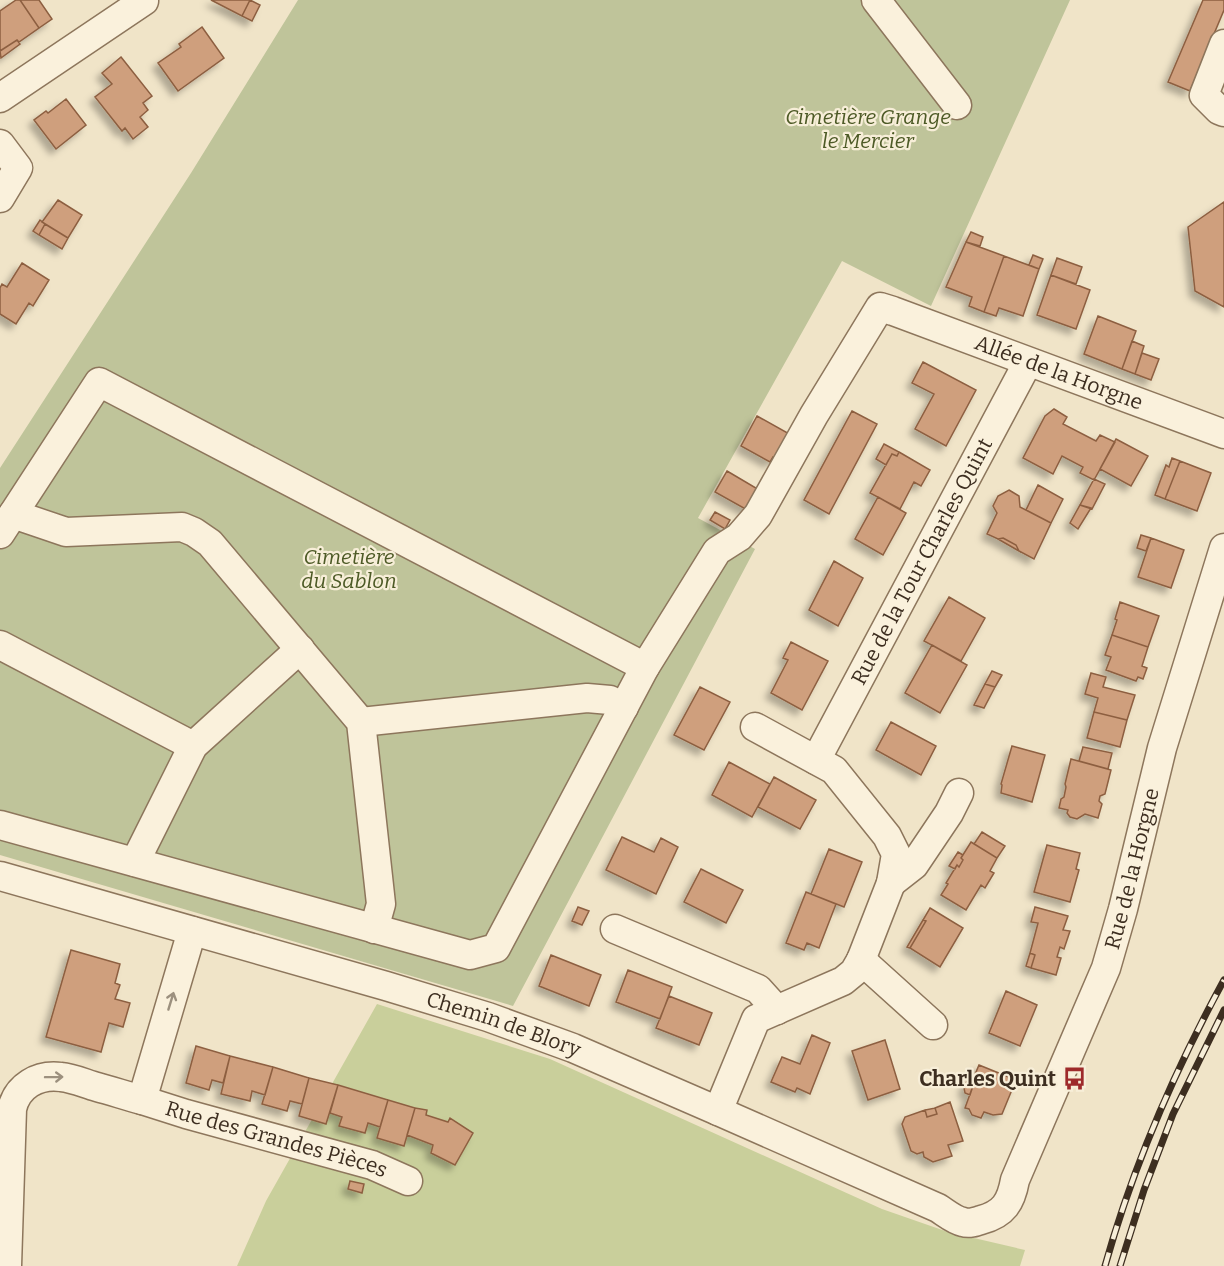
<svg xmlns="http://www.w3.org/2000/svg" width="1224" height="1266" font-family="Bitter,serif">
<style>
.green{fill:#c9cf9b}
.cemetery{fill:#bfc49a}
.building{fill:#cf9f7d;stroke:#8d5f41;stroke-width:1.5;filter:url(#shadow)}
.lines{fill:none;stroke-linecap:round;stroke-linejoin:round}
.minor-casing{stroke:#8d765c;stroke-width:31}
.minor{stroke:#faf1dc;stroke-width:28}
.rail-casing{stroke:#3d2e20;stroke-width:7}
.rail{stroke:#f7eed8;stroke-width:4.5;stroke-dasharray:14;stroke-linecap:butt}
.oneway{stroke:#9c907e}
.labels{text-anchor:middle;stroke-width:4.5;stroke-linejoin:round;paint-order:stroke}
.park-label{font-size:21px;font-style:italic;fill:#4d5a26;stroke:#f7eed8}
.street-label{font-size:21px;fill:#3d2e20;stroke:#f7eed8}
.poi-label{font-size:21px;font-weight:bold;fill:#3d2e20;stroke:#f7eed8;text-anchor:end}
</style>
<defs>
<filter id="shadow"><feDropShadow dx="-5.5" dy="5.5" stdDeviation="3" flood-color="#0004"/></filter>
</defs>
<rect width="100%" height="100%" fill="#f0e4c8"/>
<path class="green" d="M377,1004L550,1059L882,1209L948,1232L1025,1250L1020,1266H237L266,1201Z"/>
<path class="cemetery" d="M298,0H1070L931,306L842,261L698,518L755,549L513,1006L0,855V468L191,173Z"/>
<path class="building" d="M16,0H20L39,28L19,42L17,40L0,51V11Z
M20,0H39L52,19L39,28Z
M211,0H250L242,16Z
M250,0L260,5L252,21L242,16Z
M1203,0H1224V10L1190,91L1168,82Z
M202,27L224,58L178,91L158,63L181,47L179,44Z
M17,40L20,44L1,58L0,51Z
M121,57L152,96L143,103L148,110L140,117L148,127L133,139L125,128L122,131L95,97L112,84L102,73Z
M66,99L86,125L56,149L34,120L46,111L48,113Z
M58,200L82,215L68,238L42,222Z
M1224,202V307L1195,291L1188,227Z
M40,220L45,224L39,235L33,231Z
M45,224L68,238L62,249L39,235Z
M971,232L983,237L980,246L966,242Z
M966,242L1004,256L984,312L969,306L972,297L946,287Z
M1033,255L1043,259L1039,269L1029,265Z
M1004,256L1039,269L1023,316L999,308L996,316L984,312Z
M1057,258L1082,267L1076,284L1051,275Z
M22,263L49,280L33,306L29,303L16,324L0,314V288L2,284L7,287Z
M1051,275L1090,290L1076,329L1037,315Z
M1098,316L1136,331L1122,369L1084,354Z
M1132,341L1144,346L1135,374L1122,369Z
M1142,353L1159,359L1151,380L1135,374Z
M923,362L976,390L946,446L915,429L934,394L912,383Z
M1054,409L1067,417L1063,424L1096,441L1100,435L1115,442L1094,480L1080,473L1083,467L1062,456L1053,474L1023,458L1045,416Z
M852,411L877,424L829,514L804,500Z
M757,416L793,436L780,460L773,457L770,462L741,446Z
M1116,439L1148,456L1131,486L1100,469Z
M884,444L899,452L897,456L892,454L886,465L876,459Z
M899,452L930,470L921,486L914,482L900,509L870,493L892,454L897,456Z
M1172,458L1180,461L1165,499L1155,495L1166,465L1169,467Z
M1180,461L1211,473L1197,511L1165,499Z
M727,471L761,491L749,511L715,492Z
M1094,479L1105,484L1092,509L1080,505Z
M1038,485L1063,499L1051,523L1026,510Z
M1009,490L1019,496L1020,507L1051,523L1034,559L1019,551L1016,545L1003,538L998,539L987,534L997,513L993,506L998,496Z
M878,497L906,513L883,555L855,539Z
M1080,505L1091,508L1078,529L1070,523Z
M715,512L730,520L725,529L710,520Z
M1141,535L1151,538L1146,551L1137,548Z
M1003,538L1016,545L1019,551L998,539Z
M1151,538L1184,550L1171,588L1138,577Z
M834,561L863,578L838,626L809,610Z
M949,597L985,618L961,661L924,641Z
M1120,602L1159,616L1148,647L1112,635L1117,620L1115,619Z
M1112,635L1148,647L1142,666L1147,668L1143,679L1138,677L1136,681L1106,670L1111,657L1105,655Z
M791,642L828,661L802,710L771,693L788,660L783,658Z
M932,645L967,665L940,713L905,693Z
M992,671L1002,675L995,687L985,684Z
M1091,673L1106,677L1103,687L1135,695L1127,720L1094,712L1098,698L1085,694Z
M985,684L995,687L984,708L974,705Z
M700,687L730,702L704,750L674,735Z
M1094,712L1127,720L1120,747L1087,738Z
M891,722L936,746L921,775L876,750Z
M1012,746L1045,755L1032,802L1001,793L1002,785L1001,784Z
M1083,747L1112,753L1108,769L1079,761Z
M1071,759L1111,770L1105,794L1100,796L1099,801L1102,804L1098,818L1085,814L1077,819L1070,817L1067,813L1068,810L1059,808L1061,799L1064,797L1066,787L1065,784Z
M729,762L770,784L752,817L712,795Z
M774,777L816,800L800,829L758,807Z
M982,832L1005,846L997,858L974,844Z
M622,837L654,852L661,838L678,847L656,894L606,870Z
M971,842L997,858L990,871L994,873L985,888L981,885L966,910L941,895L948,884L946,883L957,865L959,867L963,860L961,858Z
M1047,845L1080,853L1076,869L1079,870L1070,902L1034,892Z
M829,849L862,862L844,907L811,894Z
M958,852L963,855L961,858L963,860L959,867L957,865L955,869L949,866Z
M701,869L743,890L726,923L684,902Z
M806,892L836,904L819,948L807,943L804,950L786,943Z
M578,907L589,911L582,925L572,921Z
M1035,907L1068,916L1063,930L1070,931L1064,949L1060,947L1057,957L1061,958L1056,975L1031,968L1035,955L1030,953L1038,923L1031,922Z
M930,908L963,928L940,967L910,948L926,921L923,920Z
M923,920L926,921L910,948L907,947Z
M71,950L120,964L115,983L120,985L115,999L130,1003L123,1027L109,1023L101,1052L46,1037Z
M1030,953L1035,955L1031,968L1026,966Z
M551,955L601,975L589,1006L539,986Z
M628,970L672,987L660,1019L616,1002Z
M1006,991L1037,1005L1020,1046L989,1033Z
M669,996L712,1013L699,1045L656,1028Z
M812,1035L830,1043L810,1094L797,1088L795,1092L771,1082L782,1057L800,1064Z
M885,1040L900,1089L868,1100L852,1051Z
M196,1046L230,1056L223,1083L212,1080L209,1090L186,1083Z
M230,1056L273,1067L265,1095L252,1091L250,1101L221,1094Z
M979,1065L1016,1080L1002,1114L993,1115L984,1112L981,1118L972,1115L969,1109L965,1108L975,1080L973,1079Z
M273,1067L309,1078L302,1104L290,1101L287,1111L262,1104Z
M309,1078L338,1085L326,1124L299,1116Z
M973,1079L975,1080L970,1095L965,1093L964,1088L967,1081Z
M338,1085L388,1100L380,1127L368,1123L365,1133L339,1126L342,1117L330,1113Z
M388,1100L415,1108L404,1146L377,1138Z
M950,1102L963,1141L948,1145L952,1156L933,1162L924,1157L923,1152L917,1154L911,1151L902,1124L905,1117L925,1110L927,1117L937,1114L935,1108Z
M415,1108L427,1110L426,1115L448,1122L450,1118L473,1133L455,1165L431,1153L433,1145L407,1135Z
M935,1108L937,1114L927,1117L925,1110Z
M350,1181L364,1184L362,1193L348,1189Z"/>
<g class="lines">
<defs>
<g id="minor">
<path d="M876,0L957,105"/>
<path d="M1224,44L1204,95L1219,110L1224,112"/>
<path d="M0,98L144,1"/>
<path d="M0,144L18,168L0,198"/>
<path d="M13,514L66,532L182,527L194,532L210,543L361,722L381,904L374,929"/>
<path d="M0,534L99,382L645,667"/>
<path d="M0,645L193,746"/>
<path d="M361,722L587,698L610,700L624,707"/>
<path id="s1" d="M816,760L1028,362"/>
<path id="s2" d="M0,825L470,955L496,948L645,667L717,551L739,537L758,515L814,415L880,307L893,311L1224,434"/>
<path d="M135,862L193,746L300,649"/>
<path id="s3" d="M0,876L386,986L488,1017L573,1048L718,1111L938,1208C946,1213 954,1220 963,1222C969,1224 975,1222 981,1220C1004,1214 1011,1202 1015,1180L1106,968L1123,909L1162,748L1224,548"/>
<path d="M891,883L914,865L949,813L959,793"/>
<path d="M615,929L758,989L777,1010"/>
<path d="M861,960L933,1025"/>
<path id="s4" d="M142,1100L186,1114L372,1165L408,1181"/>
<path d="M718,1111L756,1019L843,981L854,972L861,960L891,883L896,854L887,836L834,770L755,727"/>
<path d="M7,1266L12,1109C17,1086 38,1074 61,1077C73,1078 86,1084 97,1087C112,1091 127,1096 142,1100L192,931"/>
</g>
</defs>
<use href="#minor" class="minor-casing"/>
<use href="#minor" class="minor"/>
<defs>
<path id="rail" d="M1105,1266C1133,1166 1175,1070 1224,980
M1120,1266L1144,1190L1173,1114L1224,1010"/>
</defs>
<use href="#rail" class="rail-casing"/>
<use href="#rail" class="rail"/>
</g>
<defs><path id="oneway-shaft" d="M-6 0H5M1.5-3L5.5 0L1.5 3" fill="none" stroke-width="1.6" stroke-linecap="round" stroke-linejoin="round" transform="scale(1.5)"/></defs>
<g class="oneway">
<use href="#oneway-shaft" transform="translate(171 1001) rotate(-73)"/>
<use href="#oneway-shaft" transform="translate(54 1077) rotate(-1)"/>
</g>
<defs>
<symbol id="bus-bare" viewBox="-9 -9 18 18"><path d="M-5-6H5V4H4V6H2V4H-2V6H-4V4H-5ZM-3.5-4V0h7V-4ZM-3.5 1.2v1.5H-2V1.2ZM2 1.2v1.5H3.5V1.2Z" fill="#9e2a2b" stroke="#f7eed8" stroke-width="2.5" paint-order="stroke"/></symbol>
</defs>
<g fill-rule="evenodd">
<use href="#bus-bare" x="1058" y="1062" width="33" height="33"/>
</g>
<g class="labels">
<g class="park-label">
<text x="868" y="124">Cimetière Grange<tspan x="868" dy="24">le Mercier</tspan></text>
<text x="349" y="564">Cimetière<tspan x="349" dy="24">du Sablon</tspan></text>
</g>
<g class="street-label">
<text dy="7" stroke="none"><textPath href="#s2" startOffset="1456">Allée de la Horgne</textPath></text>
<text dy="7" stroke="none"><textPath href="#s1" startOffset="225">Rue de la Tour Charles Quint</textPath></text>
<text dy="7" stroke="none"><textPath href="#s3" startOffset="1434">Rue de la Horgne</textPath></text>
<text dy="7" stroke="none"><textPath href="#s3" startOffset="525">Chemin de Blory</textPath></text>
<text dy="7" stroke="none"><textPath href="#s4" startOffset="140">Rue des Grandes Pièces</textPath></text>
</g>
<g class="poi-label">
<text x="1056" y="1086">Charles Quint</text>
</g>
</g>
</svg>
